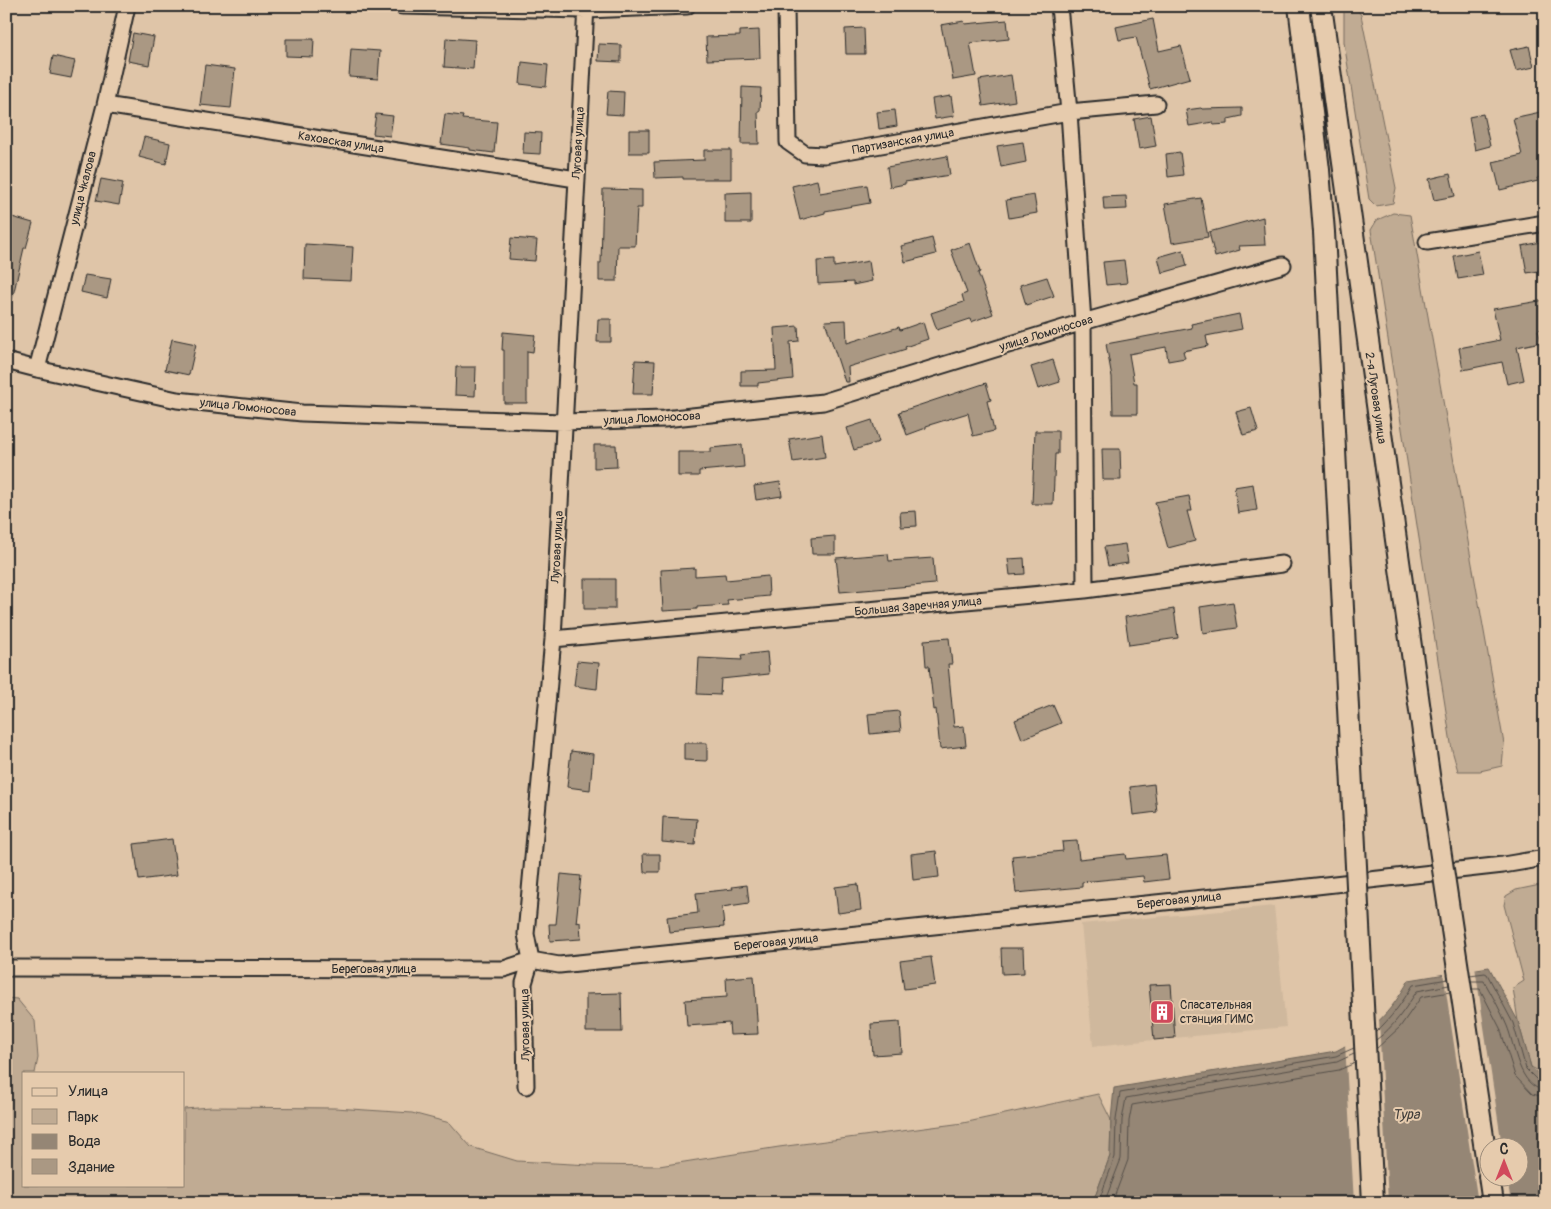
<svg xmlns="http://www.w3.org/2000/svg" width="1551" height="1209" font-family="Pangolin,sans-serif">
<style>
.built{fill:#cfb89d}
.green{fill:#c0ab93;stroke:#766b5f}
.water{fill:#958675;stroke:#6b6257;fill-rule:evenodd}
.pier{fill:#dfc5a8}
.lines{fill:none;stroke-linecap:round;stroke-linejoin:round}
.shore{stroke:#554f49;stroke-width:1}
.building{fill:#aa9883;stroke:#2b2b2b}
.street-casing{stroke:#2b2b2b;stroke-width:19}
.secondary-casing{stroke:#2b2b2b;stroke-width:24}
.street{stroke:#e6cbad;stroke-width:15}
.secondary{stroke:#e6cbad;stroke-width:20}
.secondary-bridge-casing{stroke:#2b2b2b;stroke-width:24;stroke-linecap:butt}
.secondary-bridge{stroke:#e6cbad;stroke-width:20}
.labels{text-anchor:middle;stroke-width:4;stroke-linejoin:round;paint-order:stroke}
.street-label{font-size:12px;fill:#2b2b2b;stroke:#e6cbad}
.poi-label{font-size:12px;fill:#2b2b2b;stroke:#e6cbad;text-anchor:start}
.water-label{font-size:14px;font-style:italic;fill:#403d3a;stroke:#e6cbad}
</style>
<rect width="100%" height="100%" fill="#dfc5a8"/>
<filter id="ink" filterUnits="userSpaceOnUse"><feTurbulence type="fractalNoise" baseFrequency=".02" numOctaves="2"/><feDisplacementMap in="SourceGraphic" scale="10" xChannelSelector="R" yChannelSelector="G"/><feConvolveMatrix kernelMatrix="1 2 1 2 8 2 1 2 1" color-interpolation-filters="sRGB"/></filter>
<g filter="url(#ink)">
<path class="built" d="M1274,906L1286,1027L1093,1046L1081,924Z"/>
<path class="green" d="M1344,6H1355L1361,15L1396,188L1393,203L1376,206L1369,199L1344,42Z
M1393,213L1410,215L1504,744L1502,766L1480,771H1458L1452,750L1371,230L1377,220Z
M1545,884V1074L1531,1067L1518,1021L1513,988L1524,981L1504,905L1506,896L1516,890Z
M6,998L17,999L35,1021L38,1058L35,1073H24V1185H184V1109L211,1107L335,1108L412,1113L450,1123L471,1147L517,1161L590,1165L659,1166L779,1147L963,1123L1098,1094L1111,1120L1110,1156L1096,1194L1087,1203H6Z"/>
<path class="water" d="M1489,967L1518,1021L1531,1067L1545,1080V1203H1087L1096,1194L1110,1156L1111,1120L1114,1088L1336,1051C1370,1033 1390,1014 1409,980ZM1488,1146H1518V1176H1488Z"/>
<path class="pier" d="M1475,967L1502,1146H1488V1176L1507,1177L1511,1203H1478L1443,972Z
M1379,1019L1388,1203H1354L1345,1043L1370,1028Z"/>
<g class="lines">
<path class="shore" d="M1470,975L1485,973L1487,974L1513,1023L1526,1069L1539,1082L1545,1084
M1471,981H1484C1492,995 1501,1011 1507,1026C1515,1045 1518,1088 1545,1090
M1472,989H1480L1500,1028L1515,1076L1532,1094L1545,1097
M1376,1032C1391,1018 1402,1003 1413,985L1448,979
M1376,1040C1394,1027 1405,1009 1417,991L1449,985
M1376,1049L1400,1027L1421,997L1450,992
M1094,1203L1101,1195L1115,1157L1116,1120L1120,1093L1336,1056L1354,1048
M1103,1203L1106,1198L1121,1159L1122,1120L1126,1098L1337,1062L1354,1054
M1112,1203L1128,1160L1129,1121L1132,1105L1339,1070L1355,1063"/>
</g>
<path class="building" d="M1153,19L1159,51L1181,46L1190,78L1150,89L1136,37L1119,40L1116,27Z
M1007,20L1009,39L970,43L976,76L953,80L947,45H945L941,25L964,21L965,24Z
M864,28L865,54H846L845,29Z
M759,30L760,58L707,60L706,37L740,36V31Z
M133,33L154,37L149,65L128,61Z
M446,38L475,40L473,69L444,67Z
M286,39H314L313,57L286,56Z
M599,44L621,45V62L598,61Z
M1529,46L1534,67L1516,71L1510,50Z
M351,49L380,51L378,79L349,77Z
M53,56L75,61L71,78L50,74Z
M522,62L548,65L546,87L520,84Z
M205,65L235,69L231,108L200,105Z
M1011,75L1015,101L983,106L979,80Z
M742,87L761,88L760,111H758L759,144H741Z
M608,91L624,92L623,115L606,114Z
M951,96L954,116L935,119L932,99Z
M1201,108L1202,109L1242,108V116L1228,119V124L1213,125V122L1189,126L1186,110Z
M895,110L897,126L879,129L877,112Z
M1545,111V177L1537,178L1538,181L1500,190L1493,162L1522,155L1513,118Z
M376,114L393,116L390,136L373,134Z
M445,114L463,116L462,119L497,122L494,153L470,150V148L441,144Z
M1483,114L1490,146L1475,150L1469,117Z
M1151,116L1156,146L1139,149L1134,119Z
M629,130H649V153H629Z
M524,132L541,133L540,154L523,153Z
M144,137L170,143L166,164L139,157Z
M1023,142L1026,162L1001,167L997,146Z
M704,150H731V179H683V177L655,178L654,162L704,160Z
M1180,152L1183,175L1168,177L1166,154Z
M947,156L950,175L905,182V184L890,187L887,167Z
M1450,174L1455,196L1434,200L1429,179Z
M101,179L123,183L119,205L96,201Z
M817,180L820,193L867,185L870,203L825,211V213L800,220L792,186Z
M603,189L642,190V208H637L635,246H618L617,281H599V263H601Z
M751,192V223H725V193Z
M1034,195L1037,213L1009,218L1006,200Z
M1126,196L1127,209L1104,210L1103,197Z
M1201,198L1208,237L1172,243L1165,204Z
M12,217L33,223L26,248H24L12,300L6,299V238Z
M1263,217L1265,245L1239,246L1240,250L1215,257L1209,232Z
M511,238L537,240L535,261L509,259Z
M932,238L936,254L905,262L901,246Z
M1545,241V270L1527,273L1522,246Z
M970,243L980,272L978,273L993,314L971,322L970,319L937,330L931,313L964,302L962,295L967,293L951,250Z
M305,244L353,247L351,281L304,279Z
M1183,250L1187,266L1162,273L1158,257Z
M1478,251L1483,275L1458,279L1454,256Z
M834,260V267L869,261L872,281L853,285V282L818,284L817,261Z
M1124,260L1127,283L1106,285L1103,262Z
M85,275L111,279L107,298L81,292Z
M1047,277L1054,296L1026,305L1020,285Z
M1545,300V328L1538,330L1541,342L1517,347L1524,380L1507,384L1502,362L1463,370L1459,348L1500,340L1493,309Z
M1239,314L1242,329L1206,336L1208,346L1183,351L1185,358L1168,361L1166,347L1129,354L1134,383H1137V414H1113L1112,377L1106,344L1192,328L1191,324Z
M598,319H611V342H597Z
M846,320L847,343L899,327L900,330L923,322L928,339L905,347L906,349L848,367L849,382H845L825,321Z
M798,326L799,341L790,342L793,379L758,383V386H741V371L776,370L774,328Z
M503,332L535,335L533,352L527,351V403H504V350H502Z
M172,339L196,344L189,375L165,370Z
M635,360L655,361L653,394H633Z
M1053,360L1060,382L1038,389L1031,367Z
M456,367H476L475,396L455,395Z
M986,383L991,400L987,401L994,431L973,436L968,413L926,426V428L907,435L899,412Z
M1251,408L1258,431L1243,435L1236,412Z
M872,420L879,442L854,450L847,428Z
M1035,431H1058V454H1055L1053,504H1032Z
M822,434L825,457L793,462L789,439Z
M594,445H616L617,467L594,468Z
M742,445L744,467L699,471V476H678V452H711V448Z
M1102,449H1120L1121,480H1103Z
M780,482L782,496L756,500L754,486Z
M1253,484L1257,510L1238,513L1234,487Z
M1189,496L1192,511H1187L1195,541L1168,548L1155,502Z
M916,511L917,526L901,527L900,512Z
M835,536V554H812L811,538Z
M1125,544L1128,563L1108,566L1104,547Z
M888,554L889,561L933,558L935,584L840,592L836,558Z
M1024,558L1025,574L1010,575L1008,559Z
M695,568V576L725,574L726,580L768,576L769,596L727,600L728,605L697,607V609L663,611L661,570Z
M584,579H615V609H584Z
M1233,602L1237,628L1203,633L1200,607Z
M1174,609L1178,638L1129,645L1125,617Z
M949,638L952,664H948L954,727L964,726L966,746L940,749L936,709L934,710L929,666H926L924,640Z
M767,652L769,674L721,679L720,695L697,694L699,658L742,660L741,655Z
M577,661L599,663L597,689L574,686Z
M1053,705L1061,723L1022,739L1015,720Z
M899,711L901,731L870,734L868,714Z
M684,743H707V761L684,760Z
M571,751L593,754L590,790L567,787Z
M1154,784L1157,812L1133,815L1130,787Z
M663,817L697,819L695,845L662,842Z
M172,839L177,875L139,880L134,844Z
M1077,841L1079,859L1125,854L1126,859L1166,855L1169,879L1144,882L1143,876L1082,882V887L1016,893L1012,856L1063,851L1062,842Z
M936,851L939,877L913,880L911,854Z
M643,854H660V872H644Z
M561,874L581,876L576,923L580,922L581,939L550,941L549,924H556Z
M858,884L861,910L838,913L835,887Z
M747,885L749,903L722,907L724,927L669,932L667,917L698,913L696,893L733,889L732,887Z
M1001,948H1023L1024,973L1002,974Z
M931,957L935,985L904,989L900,961Z
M754,976L758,1034L730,1035L729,1023L687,1026L685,1000L727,997L726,978Z
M1171,984L1175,1038L1154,1040L1149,985Z
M621,993L622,1032H586V994Z
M900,1022L902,1053L873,1055L871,1024Z"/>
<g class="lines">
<defs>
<path id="street" d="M402,6L586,10L687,6
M786,6L788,142L805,154L824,155L1069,112L1156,104
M1059,6L1069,112L1083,322L1085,590
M105,105L576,179
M1427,242L1545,223
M6,361L37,369L177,400L302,413L563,422L664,419L823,402L1083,322L1283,265
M37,369L105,105L127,6
M553,639L1085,590L1282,564
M6,968L504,969L531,960L559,965L1290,889L1503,865L1545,858
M526,1086L524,983L531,960L526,934L553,639L586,6"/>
<path id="secondary" d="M1299,6L1319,170L1324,232L1351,767
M1321,6L1431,789
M1489,1176L1493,1203"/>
</defs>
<use href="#street" class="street-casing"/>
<use href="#secondary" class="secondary-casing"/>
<use href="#street" class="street"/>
<use href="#secondary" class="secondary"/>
<defs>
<path id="secondary-bridge" d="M1351,767L1373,1203
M1431,789L1488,1170"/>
</defs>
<use href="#secondary-bridge" class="secondary-bridge-casing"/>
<use href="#secondary-bridge" class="secondary-bridge"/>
</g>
</g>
<defs>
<symbol id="building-square" viewBox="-11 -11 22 22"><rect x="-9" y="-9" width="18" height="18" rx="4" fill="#d1495b" stroke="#e6cbad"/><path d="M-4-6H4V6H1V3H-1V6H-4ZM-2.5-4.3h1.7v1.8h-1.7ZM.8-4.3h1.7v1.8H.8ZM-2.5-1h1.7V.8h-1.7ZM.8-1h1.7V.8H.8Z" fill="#fff"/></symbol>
</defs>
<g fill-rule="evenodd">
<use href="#building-square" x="1148" y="998" width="28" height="28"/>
</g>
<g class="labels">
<g class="street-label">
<text transform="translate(903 141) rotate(-10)" y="4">Партизанская улица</text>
<text transform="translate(341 142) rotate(9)" y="4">Каховская улица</text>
<text transform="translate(578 143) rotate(-87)" y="4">Луговая улица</text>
<text transform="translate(83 188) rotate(-76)" y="4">улица Чкалова</text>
<text transform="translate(1046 333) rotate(-17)" y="4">улица Ломоносова</text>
<text transform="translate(1376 398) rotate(82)" y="4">2-я Луговая улица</text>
<text transform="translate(248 407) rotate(6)" y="4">улица Ломоносова</text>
<text transform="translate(652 418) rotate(-3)" y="4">улица Ломоносова</text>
<text transform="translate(557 547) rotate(-87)" y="4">Луговая улица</text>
<text transform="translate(918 606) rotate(-5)" y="4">Большая Заречная улица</text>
<text transform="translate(1179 900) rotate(-6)" y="4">Береговая улица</text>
<text transform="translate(776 942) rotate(-6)" y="4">Береговая улица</text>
<text x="374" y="973">Береговая улица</text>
<text transform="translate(525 1025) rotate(-91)" y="4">Луговая улица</text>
</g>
<g class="poi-label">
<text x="1180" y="1009">Спасательная<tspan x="1180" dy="14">станция ГИМС</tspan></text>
</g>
<g class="water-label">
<text x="1406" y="1119">Тура</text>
</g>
</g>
<rect width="1551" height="1209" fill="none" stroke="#e6cbad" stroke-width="25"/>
<rect x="12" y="12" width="1526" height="1184" fill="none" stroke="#2b2b2b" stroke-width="2" filter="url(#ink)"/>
<rect x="22" y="1072" width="162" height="115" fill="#e6cbad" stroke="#9b8b79"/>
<rect x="32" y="1088" width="25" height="8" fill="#e6cbad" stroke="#9b8b79"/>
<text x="68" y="1096" font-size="15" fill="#2b2b2b">Улица</text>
<rect x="32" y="1109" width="25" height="15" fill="#c0ab93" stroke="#9b8b79"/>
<text x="68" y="1122" font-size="15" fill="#2b2b2b">Парк</text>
<rect x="32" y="1134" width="25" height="15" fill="#958675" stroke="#9b8b79"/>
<text x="68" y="1146" font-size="15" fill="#2b2b2b">Вода</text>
<rect x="32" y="1159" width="25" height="15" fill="#aa9883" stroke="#9b8b79"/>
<text x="68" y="1172" font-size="15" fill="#2b2b2b">Здание</text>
<g transform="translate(1504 1162)"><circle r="24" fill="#e6cbad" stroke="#9b8b79"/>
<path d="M0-4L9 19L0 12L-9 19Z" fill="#d1495b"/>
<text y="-8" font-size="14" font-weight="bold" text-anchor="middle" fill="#2b2b2b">С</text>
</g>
</svg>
